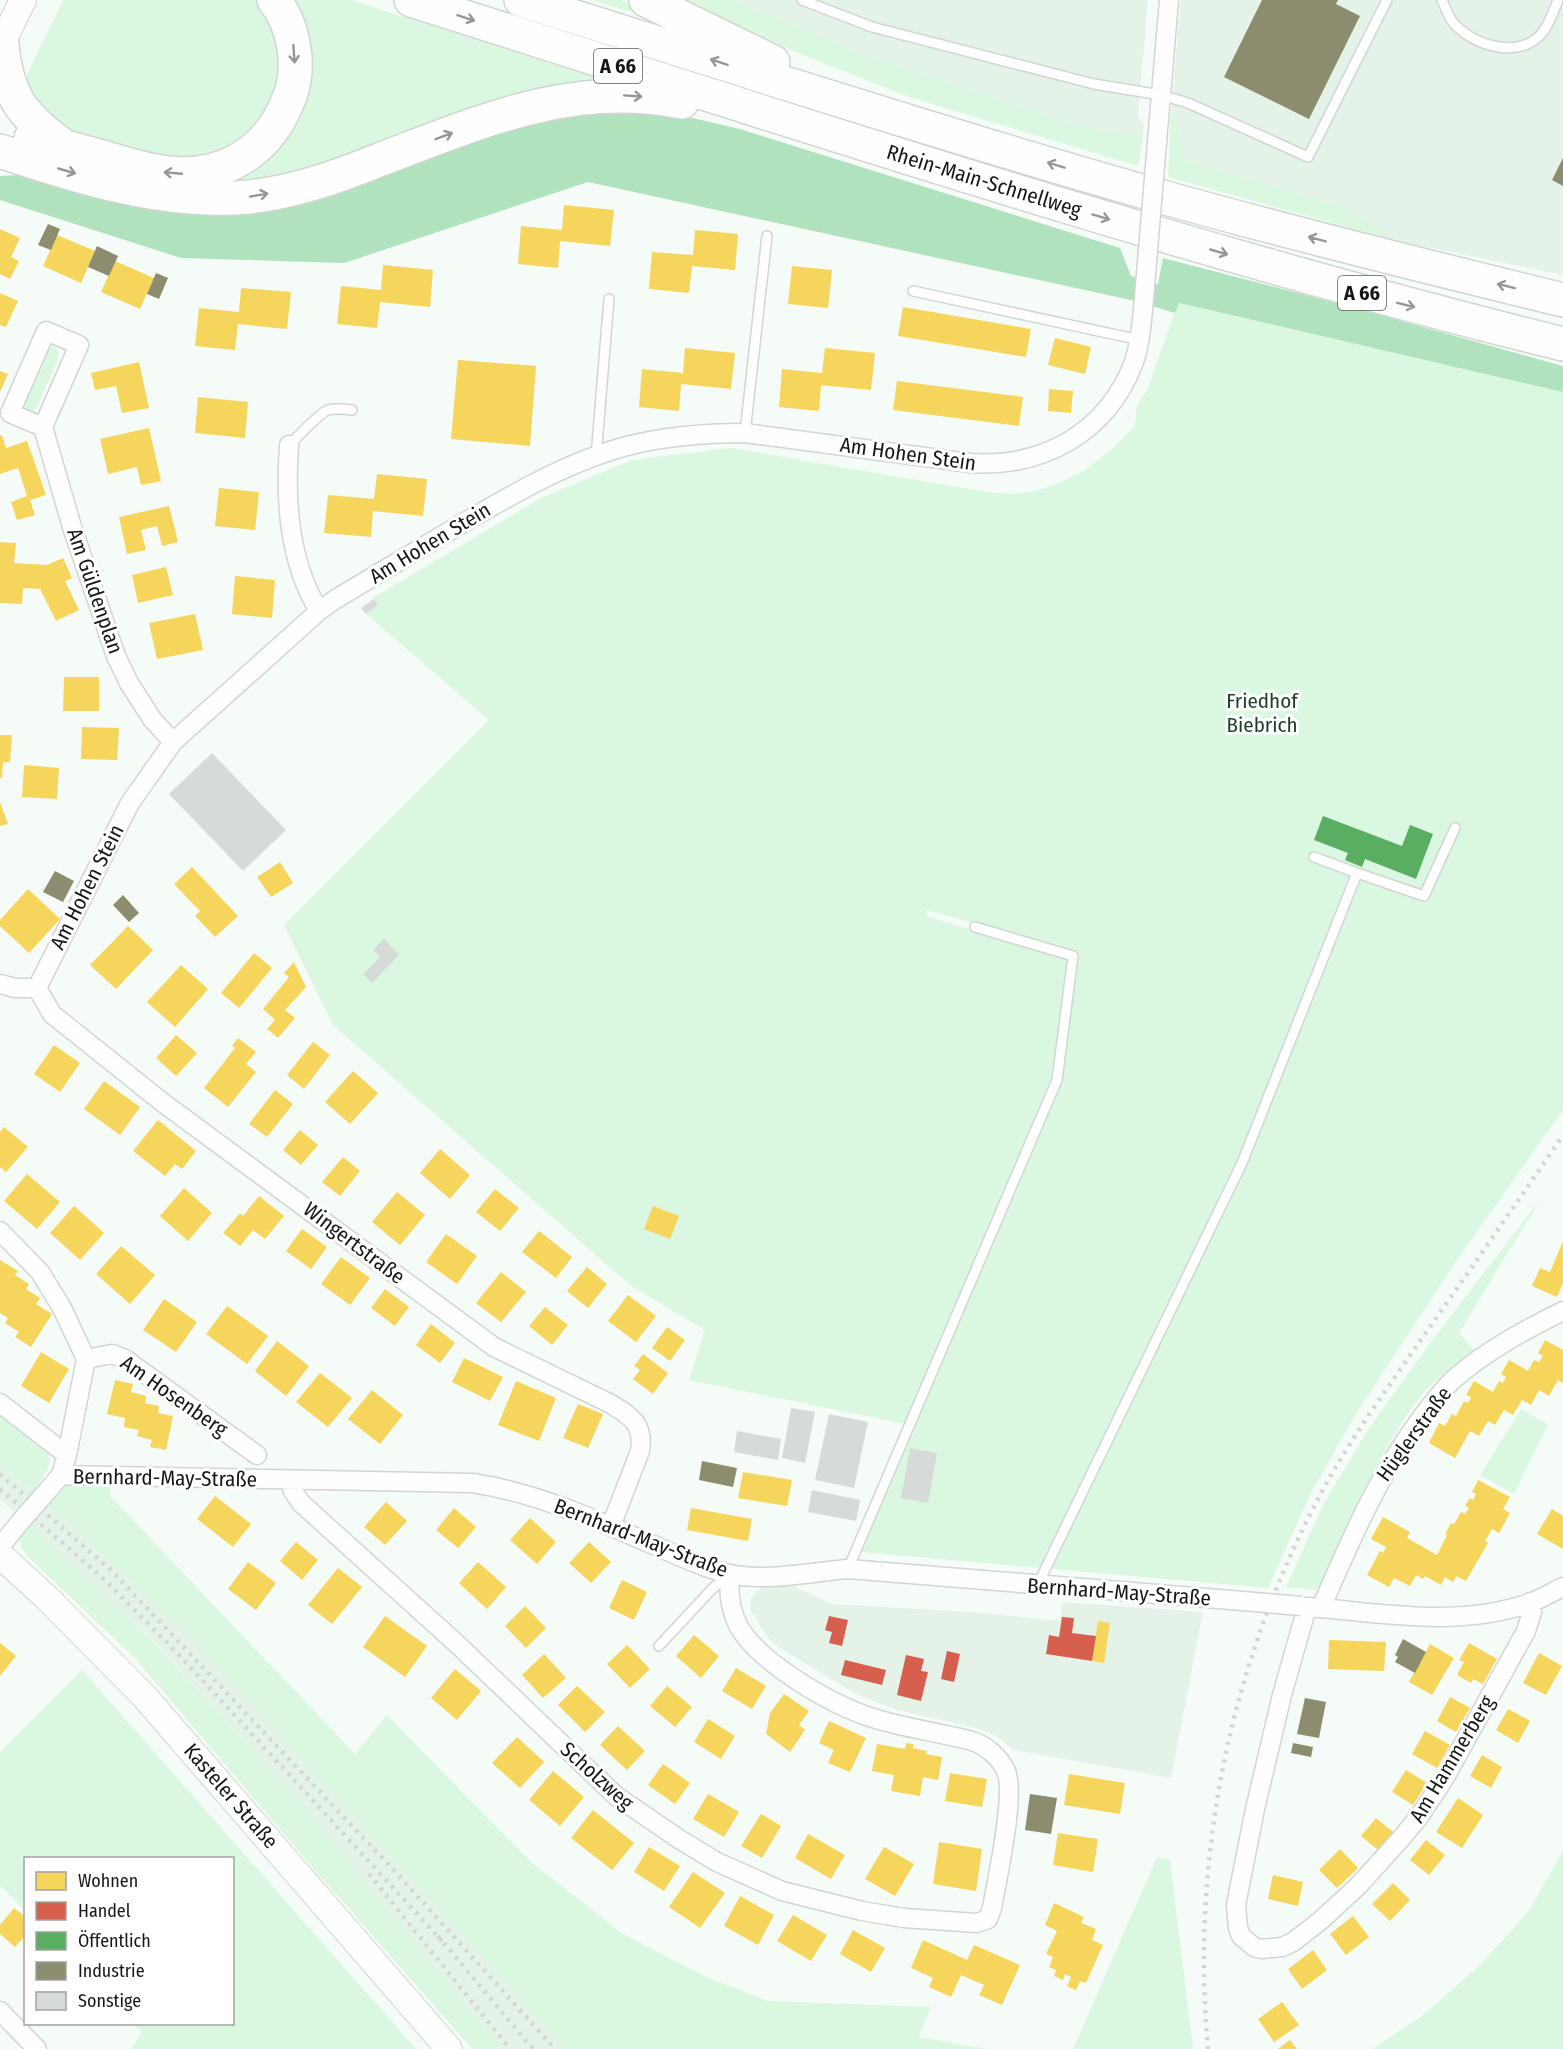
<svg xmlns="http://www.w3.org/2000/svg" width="1563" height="2049" font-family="'Fira Sans Condensed',sans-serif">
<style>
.built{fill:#e5f2e8}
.green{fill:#daf8e1}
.forest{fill:#b0e2be}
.homes{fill:#f6d55c}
.shops{fill:#d6604d}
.public{fill:#5aae61}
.industry{fill:#8c8c6e}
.building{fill:#d6dbd7}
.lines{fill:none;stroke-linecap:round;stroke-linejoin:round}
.lane-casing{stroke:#d1d6d2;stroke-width:12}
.street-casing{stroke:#d1d6d2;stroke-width:21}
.secondary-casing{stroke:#d1d6d2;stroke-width:28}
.highway-casing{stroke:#d1d6d2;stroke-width:36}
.lane{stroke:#fefefe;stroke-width:9}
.street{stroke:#fefefe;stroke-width:18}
.secondary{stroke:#fefefe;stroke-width:26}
.highway{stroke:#fefefe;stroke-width:33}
.rail{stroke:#d3d5d3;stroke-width:4.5;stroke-dasharray:3 6;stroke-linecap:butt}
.street-bridge-casing{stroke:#d1d6d2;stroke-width:21;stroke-linecap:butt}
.street-bridge{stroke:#fefefe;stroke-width:18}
.oneway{stroke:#959695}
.labels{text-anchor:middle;stroke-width:6;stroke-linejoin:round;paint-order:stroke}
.shield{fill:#fff;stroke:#5a5d5b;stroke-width:1.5}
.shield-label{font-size:20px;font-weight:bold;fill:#141815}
.street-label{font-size:21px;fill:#141815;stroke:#fff}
.park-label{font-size:21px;fill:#1b3f26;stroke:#fff}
</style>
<rect width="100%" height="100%" fill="#f5fbf6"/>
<path class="built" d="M734,0H1148L1138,116L1144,124L1143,137L1079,126L866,55Z
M1181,0H1563V275L1398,241L1350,209L1185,160L1175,113L1171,111Z
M0,1464L34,1491L188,1634L566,2049H502L292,1793L151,1638L0,1499Z
M789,1584L831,1604L973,1612L1060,1621L1062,1602L1203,1612L1171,1778L1013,1750L995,1735L976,1728L897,1710L856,1694L778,1647L767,1637L750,1609L751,1599L756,1592L762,1587Z"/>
<path class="green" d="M63,0H350L622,86L255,190L98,168L22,89L28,72Z
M592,0H622L646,12L644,16Z
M684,0H734L866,55L1079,126L1143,137L1138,166L912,98L793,51Z
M1171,111L1175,113L1185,160L1350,209L1398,241L1168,177Z
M1178,303L1563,392V1110L1457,1260L1355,1415L1310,1495L1268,1588L861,1552L1060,1081L1079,953L927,910L926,916L1069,959L1051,1078L906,1424L689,1380L705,1330L630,1285L333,1025L284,925L489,720L366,614L378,605L373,598L541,498L632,460L730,448L988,492L1011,494L1036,491L1057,484L1084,471L1114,447L1135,426L1137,406L1147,390Z
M54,347L59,352L58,359L37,407L32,412H27L22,405L46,348Z
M1542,1197L1459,1333L1474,1350L1445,1372L1423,1393L1402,1422L1378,1463L1321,1586L1316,1590L1286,1587L1324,1503L1371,1425L1434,1338Z
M1521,1409L1548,1425L1514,1494L1480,1475Z
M0,1416L48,1451L50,1461L47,1471L34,1491L0,1464Z
M61,1475L108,1476L111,1497L355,1754L387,1715L531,1862L623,1934L706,1977L768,2001L931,2007L919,2037L988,2049H566L188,1634L48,1504L42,1497Z
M30,1525L151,1639L292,1793L502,2049H472L301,1854L133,1656L31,1560L21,1547L20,1539Z
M82,1670L416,2049H131L142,2032L134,2024H232V1858H26L25,1911L0,1885V1752Z
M1563,1851V2049H1372L1422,2016L1479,1966L1528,1912Z
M1157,1857L1170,1860L1193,2049H1073Z"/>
<path class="forest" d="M595,106L662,111L740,129L1120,248L1131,276L1158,284L1163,258L1344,305L1563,366V392L1179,303L1175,313L1131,300L588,182L344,263L181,258L0,200V176L20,175L202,209L525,118Z"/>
<path class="homes" d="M564,205L614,210L610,246L560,241L558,268L518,264L521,226L562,230Z
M0,229L20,238L11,257L19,261L10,279L0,274Z
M695,230L738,234L735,270L692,266L689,293L649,289L652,252L693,255Z
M57,235L95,251L81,283L43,266Z
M115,261L154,278L140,309L101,292Z
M383,265L433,270L430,307L380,302L377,328L337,324L341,286L381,290Z
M792,266L832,270L828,308L788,304Z
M241,288L291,292L287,329L238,324L235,350L195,346L199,308L239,312Z
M0,293L18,301L6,327L0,325Z
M903,307L1031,329L1026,357L898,336Z
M1055,338L1091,347L1085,374L1048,365Z
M685,348L735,353L731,389L681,384L679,411L639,407L642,369L683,373Z
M825,348L875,353L871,390L821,385L819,411L779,407L782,369L822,373Z
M458,360L536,366L530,446L451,439Z
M139,362L149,408L122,413L116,386L95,390L91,373Z
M0,371L8,374L0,392Z
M897,381L1023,397L1019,426L893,410Z
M1049,389L1073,391L1071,413L1048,411Z
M198,397L248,402L245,438L195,433Z
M149,428L161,481L141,485L137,467L108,474L100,439Z
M2,435L6,448L27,441L46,495L30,500L35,515L17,520L11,502L27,496L18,468L0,474V436Z
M377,474L427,479L423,516L373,511L371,537L324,533L328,495L374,499Z
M219,488L259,492L255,530L215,526Z
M169,506L178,542L162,546L157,526L141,530L146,550L127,554L119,517Z
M0,542L16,543L14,563L47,565L63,558L72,578L65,581L79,610L56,621L40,589L23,588L22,604L0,603Z
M166,567L173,595L138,603L132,575Z
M235,576L275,580L272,618L232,614Z
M195,614L203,650L157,659L149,623Z
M64,677H99V711H63Z
M82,727L119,728L117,760L81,759Z
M0,735H12L10,762H3L2,778H0Z
M24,765L59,768L57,799L22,797Z
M0,802L8,824L0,826Z
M280,862L293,883L271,897L257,877Z
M192,867L238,916L215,937L195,916L200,911L174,884Z
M28,889L60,919L29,953L0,926V920Z
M128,926L153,950L116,989L90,965Z
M254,953L272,968L239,1008L221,993Z
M294,962L306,987L285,1010L295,1018L278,1038L267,1029L275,1020L263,1009L289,977L284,973Z
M181,965L208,989L175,1027L147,1002Z
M176,1035L197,1053L176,1076L156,1058Z
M238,1038L256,1052L246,1064L256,1072L228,1107L204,1088L235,1048L232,1046Z
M313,1042L330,1055L304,1089L287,1075Z
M54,1045L80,1063L60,1092L34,1074Z
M353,1071L378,1093L350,1124L325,1102Z
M104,1081L140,1107L120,1135L84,1109Z
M275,1090L293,1104L267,1137L249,1124Z
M158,1120L196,1151L182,1169L175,1164L165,1176L133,1151Z
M4,1127L28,1147L6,1172L0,1167V1132Z
M300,1130L318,1145L301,1165L283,1150Z
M440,1149L470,1175L450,1199L420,1173Z
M343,1157L360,1171L340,1196L322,1182Z
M27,1174L60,1202L37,1229L4,1201Z
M184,1188L212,1213L188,1241L160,1216Z
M495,1189L519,1208L500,1231L476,1212Z
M397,1192L425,1215L400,1245L372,1222Z
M259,1196L284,1216L265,1239L253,1230L240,1246L223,1233L240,1213L243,1216Z
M74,1206L104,1233L80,1260L50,1233Z
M653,1206L679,1216L670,1239L644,1229Z
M302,1229L327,1247L311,1269L286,1251Z
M539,1231L572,1257L556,1278L522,1252Z
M446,1234L477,1256L457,1284L426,1262Z
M1563,1241V1283L1557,1297L1532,1286L1540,1268L1550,1272Z
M121,1246L155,1275L130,1304L96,1274Z
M341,1257L370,1278L350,1305L321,1284Z
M0,1260L18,1271L15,1275L29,1284L26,1289L40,1298L36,1304L52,1314L31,1347L15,1337L19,1332L5,1323L8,1318L0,1313Z
M587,1267L607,1284L588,1308L567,1291Z
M501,1272L526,1292L501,1322L476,1303Z
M385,1289L409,1307L395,1326L371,1308Z
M628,1295L656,1316L636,1342L608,1321Z
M164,1299L197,1322L176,1352L143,1330Z
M227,1306L268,1336L247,1364L206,1334Z
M545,1307L568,1325L552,1345L529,1326Z
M431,1324L455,1343L440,1363L416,1345Z
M667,1327L685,1340L670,1361L652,1348Z
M1545,1340L1563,1350V1383L1558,1380L1549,1396L1539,1390L1531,1405L1522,1400L1513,1415L1504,1410L1495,1425L1488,1421L1479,1436L1470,1431L1455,1458L1429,1443L1439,1423L1445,1426L1452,1414L1456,1416L1464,1401L1468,1403L1471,1397L1466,1395L1474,1381L1493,1392L1499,1381L1503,1383L1506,1377L1501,1374L1509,1360L1528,1371L1534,1360L1539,1362L1543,1356L1538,1353Z
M277,1341L309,1366L286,1396L255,1371Z
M41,1352L69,1369L49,1403L21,1386Z
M643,1354L668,1373L653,1394L633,1379L640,1370L634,1366Z
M464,1358L503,1377L490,1401L452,1382Z
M320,1373L352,1398L328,1427L296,1402Z
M115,1380L133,1384L131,1392L146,1396L145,1403L159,1406L158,1413L173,1416L166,1450L150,1447L152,1440L137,1436L139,1430L124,1427L125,1418L107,1414Z
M516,1381L556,1398L539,1441L498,1425Z
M372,1390L403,1415L380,1444L348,1419Z
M578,1404L603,1414L588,1448L563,1438Z
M743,1472L792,1480L787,1506L738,1498Z
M1478,1480L1510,1497L1503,1509L1510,1513L1499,1533L1492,1529L1485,1541L1488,1543L1466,1581L1456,1576L1453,1582L1445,1577L1441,1585L1425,1576L1423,1579L1416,1575L1410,1586L1394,1578L1389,1587L1367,1575L1380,1551L1383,1553L1386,1547L1371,1539L1383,1517L1410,1532L1407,1538L1437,1555L1447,1535L1445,1534L1451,1523L1454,1524L1461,1512L1465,1514L1469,1508L1465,1506L1470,1498L1473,1500L1476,1494L1472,1492Z
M215,1496L251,1524L233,1547L197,1519Z
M386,1502L407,1521L385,1545L364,1527Z
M454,1508L476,1527L458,1548L436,1530Z
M691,1508L752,1519L748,1541L687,1530Z
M1552,1509L1563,1516V1549L1537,1534Z
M530,1518L556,1542L537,1564L510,1540Z
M296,1542L318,1560L302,1580L280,1561Z
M589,1542L611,1562L591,1583L569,1563Z
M248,1562L276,1583L256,1610L228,1589Z
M478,1562L506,1587L487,1609L459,1583Z
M338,1568L362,1587L332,1624L308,1605Z
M622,1580L647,1592L634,1620L609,1608Z
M525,1606L546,1628L526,1648L505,1626Z
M385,1616L427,1646L405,1677L363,1647Z
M1098,1621L1110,1623L1104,1663L1092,1661Z
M694,1635L719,1656L701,1678L676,1656Z
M1329,1640L1386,1642L1384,1671L1328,1669Z
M0,1643L16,1656L0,1676Z
M1469,1643L1497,1659L1483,1684L1473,1679L1471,1683L1457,1675L1464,1662L1459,1660Z
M1430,1644L1454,1658L1432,1695L1409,1682Z
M627,1645L650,1669L630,1688L607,1664Z
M1539,1653L1562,1666L1546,1695L1523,1683Z
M544,1654L566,1678L543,1698L522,1675Z
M736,1668L766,1686L752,1709L722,1691Z
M455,1669L481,1691L457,1720L431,1698Z
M577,1686L605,1712L585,1732L558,1705Z
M667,1686L692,1707L675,1727L650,1706Z
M784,1694L809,1711L799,1725L805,1730L790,1752L766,1734L770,1713Z
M1450,1697L1470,1708L1456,1732L1437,1721Z
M1508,1709L1530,1721L1518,1743L1496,1730Z
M708,1719L735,1736L721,1759L694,1742Z
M829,1721L866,1738L850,1772L828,1763L834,1750L819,1743Z
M618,1726L645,1751L627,1770L600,1745Z
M1425,1731L1450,1745L1437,1768L1412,1754Z
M517,1737L544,1762L520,1788L492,1763Z
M906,1743L913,1744V1748L927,1751L926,1754L942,1757L938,1780L923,1777L920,1796L891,1791L894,1775L872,1771L877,1744L905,1749Z
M1482,1755L1502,1767L1491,1788L1470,1776Z
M663,1764L690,1783L675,1804L648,1785Z
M1406,1770L1427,1783L1413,1805L1392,1792Z
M553,1771L584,1797L560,1826L529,1800Z
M950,1773L987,1779L982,1807L945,1801Z
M1069,1774L1125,1783L1120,1814L1064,1805Z
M708,1794L739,1812L724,1837L693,1819Z
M1458,1798L1483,1815L1462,1848L1436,1832Z
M593,1810L634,1843L612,1870L571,1838Z
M761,1814L781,1826L762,1858L741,1846Z
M1376,1818L1393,1832L1378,1850L1361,1836Z
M1058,1833L1098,1839L1093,1872L1053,1865Z
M808,1834L845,1855L831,1879L795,1858Z
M1426,1840L1445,1855L1429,1875L1410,1860Z
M939,1842L982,1849L976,1891L933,1884Z
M649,1847L680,1866L664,1891L634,1872Z
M884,1847L914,1864L895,1896L865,1879Z
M1340,1849L1358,1868L1337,1888L1319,1870Z
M693,1872L725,1893L700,1928L669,1907Z
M1273,1875L1303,1882L1298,1906L1268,1899Z
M1393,1883L1410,1900L1390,1921L1372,1904Z
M740,1896L774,1915L758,1945L724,1926Z
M1054,1903L1084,1917L1081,1923L1096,1929L1092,1940L1103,1945L1086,1983L1080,1981L1076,1990L1067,1986L1071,1977L1065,1974L1063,1980L1054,1976L1056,1970L1049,1967L1053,1957L1046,1954L1057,1931L1045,1925Z
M14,1908L26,1917V1935L15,1947L0,1934V1925Z
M793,1915L827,1935L811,1961L777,1941Z
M1353,1916L1369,1937L1346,1955L1330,1934Z
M853,1930L885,1948L871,1972L840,1954Z
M923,1940L967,1960L974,1945L1020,1965L1002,2005L979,1995L984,1985L961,1975L951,1997L929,1987L933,1978L911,1968Z
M1313,1950L1327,1970L1302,1989L1288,1969Z
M1282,2002L1299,2025L1274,2042L1258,2019Z
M1290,2040L1297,2049H1278Z"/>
<path class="shops" d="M829,1616L848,1620L842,1646L829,1643L832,1632L825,1630Z
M1062,1617L1074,1618L1072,1633L1096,1636L1092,1661L1046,1654L1049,1635L1059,1637Z
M947,1651L960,1654L954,1682L941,1679Z
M906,1655L924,1659L921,1671L928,1672L921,1701L897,1695Z
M845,1660L886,1670L882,1685L841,1675Z"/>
<path class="public" d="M1323,816L1402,846L1410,825L1433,834L1416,879L1365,859L1362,867L1345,860L1348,853L1314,840Z"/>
<path class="industry" d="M1262,0H1338L1336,4L1360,16L1309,119L1224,77Z
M1563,158V186L1552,180Z
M48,224L60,229L51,250L38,245Z
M97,246L118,256L109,276L88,267Z
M156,273L168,278L159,299L147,294Z
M55,871L74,881L63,902L43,892Z
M123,895L139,913L129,922L113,905Z
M702,1461L737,1468L733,1487L699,1480Z
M1403,1639L1426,1652L1415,1673L1395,1662L1398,1657L1395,1655Z
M1305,1698L1326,1702L1319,1738L1297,1734Z
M1293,1743L1313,1747L1311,1757L1291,1753Z
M1030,1794L1057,1798L1051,1834L1025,1830Z"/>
<path class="building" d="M374,599L378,605L366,614L361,608Z
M212,753L286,830L243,871L169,794Z
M384,939L399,955L372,983L363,974L380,957L373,950Z
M791,1408L815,1412L805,1463L782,1458Z
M829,1414L868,1422L854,1488L815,1480Z
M737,1431L781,1439L778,1460L734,1452Z
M910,1448L937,1453L928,1503L901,1498Z
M812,1490L860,1500L856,1521L808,1512Z"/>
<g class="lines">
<defs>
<path id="lane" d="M802,0L872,27L1094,84L1161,95L1188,103L1308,157L1387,0
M1442,0C1445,7 1448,15 1452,21C1471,46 1520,60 1542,33C1549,25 1554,10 1558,0
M913,291L1140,340
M745,433L767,236
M289,445C298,437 318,414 328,410C336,408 344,409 352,410
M596,457L609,299
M1314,857L1357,873
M848,1569L1057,1080L1073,956L975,927
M1037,1586L1242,1163L1357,873L1424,896L1455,828
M659,1646L713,1588L730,1574"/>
<path id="street" d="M1157,142L1169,0
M43,427L10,413L46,331L79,345L43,427L72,527L116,656L129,683L152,719L173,742
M289,445C285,502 289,562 319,611
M0,984L15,988H37L52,1014L162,1102L494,1347L611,1404C632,1417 644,1424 640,1451L611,1526
M37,988L130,803L173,742L319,611L336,599C377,574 418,550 458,526C511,495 567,462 627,446C666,436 704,433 745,433L970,463C1043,468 1107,433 1134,362C1141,341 1142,319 1144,298
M0,1231L40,1272L62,1308L86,1359L67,1455L61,1475
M86,1359L112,1354L125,1359L257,1455
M0,1403L67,1455
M290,1480L293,1491L301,1503L457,1644L616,1796L679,1839L717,1862L782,1891L862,1911L904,1918L977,1923L988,1919L992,1908C997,1880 1016,1794 1006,1771C1000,1758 986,1745 972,1741C938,1732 903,1728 870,1717C830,1704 760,1663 739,1627C730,1610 728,1593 730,1574
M42,1497L61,1475L472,1483C534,1492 592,1518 649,1543C675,1554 702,1568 730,1574C767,1582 810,1572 848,1569L1231,1600
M0,1547L20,1522
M1307,1607L1282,1695L1255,1809L1236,1905L1238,1928L1241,1936L1254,1947L1261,1949L1282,1947L1293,1942L1320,1921L1358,1886L1398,1842L1419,1817L1444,1779L1526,1631L1532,1612L1530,1602
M1309,1607C1383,1613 1458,1628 1530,1603C1541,1599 1552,1592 1563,1587
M1321,1608C1350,1542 1376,1479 1419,1421C1430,1406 1441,1391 1454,1379C1487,1350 1525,1330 1563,1311
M0,2011L37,2049"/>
<path id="secondary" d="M0,47L23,0
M0,1555L47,1598L144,1696L449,2049"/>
<path id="highway" d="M411,0C793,121 1174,248 1563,344
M521,0C738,68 954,138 1173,200C1302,236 1432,268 1563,300
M646,0L773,62
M2,44C7,95 21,115 61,144
M31,138C56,144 81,151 106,158C122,163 139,168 155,171C217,183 268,156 290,96C301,66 294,25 274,0
M0,151C78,177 166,205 249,197C294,192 337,177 379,160C479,122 573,80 682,102"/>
</defs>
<use href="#lane" class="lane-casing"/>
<use href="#street" class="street-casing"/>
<use href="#secondary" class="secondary-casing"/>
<use href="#highway" class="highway-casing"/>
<use href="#lane" class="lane"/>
<use href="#street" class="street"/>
<use href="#secondary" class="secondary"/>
<use href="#highway" class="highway"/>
<path class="rail" d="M0,1474L110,1569L402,1879L555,2049
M0,1489L104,1579L182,1658L442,1941
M369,1874L510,2049
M438,1936L533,2049
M1208,2049C1191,1859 1229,1669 1317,1501C1348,1441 1389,1386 1427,1331C1473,1266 1518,1201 1563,1135"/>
<defs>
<path id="street-bridge" d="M1144,298L1157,142
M20,1522L42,1497
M1231,1600L1301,1606"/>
</defs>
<use href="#street-bridge" class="street-bridge-casing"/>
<use href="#street-bridge" class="street-bridge"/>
</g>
<defs><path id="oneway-shaft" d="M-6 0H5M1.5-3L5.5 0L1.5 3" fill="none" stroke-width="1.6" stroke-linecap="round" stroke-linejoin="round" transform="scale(1.5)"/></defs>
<g class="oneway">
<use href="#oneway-shaft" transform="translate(466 18) rotate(18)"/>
<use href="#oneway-shaft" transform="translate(294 54) rotate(86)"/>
<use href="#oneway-shaft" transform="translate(719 62) rotate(-162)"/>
<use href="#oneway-shaft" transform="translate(633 96) rotate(4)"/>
<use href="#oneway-shaft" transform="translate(444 136) rotate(-21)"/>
<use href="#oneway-shaft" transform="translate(1056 165) rotate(-163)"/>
<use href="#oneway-shaft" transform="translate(67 171) rotate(16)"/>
<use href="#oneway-shaft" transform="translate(173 173) rotate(-175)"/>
<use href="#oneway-shaft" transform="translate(259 195) rotate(-10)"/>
<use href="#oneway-shaft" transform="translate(1101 217) rotate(17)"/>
<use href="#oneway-shaft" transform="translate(1317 239) rotate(-165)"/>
<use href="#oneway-shaft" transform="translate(1219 252) rotate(16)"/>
<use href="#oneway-shaft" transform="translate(1506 286) rotate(-166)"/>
<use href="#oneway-shaft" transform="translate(1406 305) rotate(14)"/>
</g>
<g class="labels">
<g class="shield">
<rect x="594" y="49" width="48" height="34" rx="4.5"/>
<rect x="1338" y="276" width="48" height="34" rx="4.5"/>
</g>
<g class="shield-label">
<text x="618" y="73">A 66</text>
<text x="1362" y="300">A 66</text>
</g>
<g class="street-label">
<text transform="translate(984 181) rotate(17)" y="7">Rhein-Main-Schnellweg</text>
<text transform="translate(908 454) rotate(8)" y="7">Am Hohen Stein</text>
<text transform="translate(430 543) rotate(-31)" y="7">Am Hohen Stein</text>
<text transform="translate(95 591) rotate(71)" y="7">Am Güldenplan</text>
<text transform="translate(87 887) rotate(-63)" y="7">Am Hohen Stein</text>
<text transform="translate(354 1243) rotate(37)" y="7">Wingertstraße</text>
<text transform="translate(174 1396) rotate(35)" y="7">Am Hosenberg</text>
<text transform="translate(1414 1434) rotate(-54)" y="7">Hüglerstraße</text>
<text transform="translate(165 1478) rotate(1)" y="7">Bernhard-May-Straße</text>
<text transform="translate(641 1538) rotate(21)" y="7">Bernhard-May-Straße</text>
<text transform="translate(1119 1592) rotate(4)" y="7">Bernhard-May-Straße</text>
<text transform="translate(1452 1759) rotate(-59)" y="7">Am Hammerberg</text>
<text transform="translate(597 1776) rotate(42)" y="7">Scholzweg</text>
<text transform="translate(231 1796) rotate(49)" y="7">Kasteler Straße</text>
</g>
<g class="park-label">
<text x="1262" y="708">Friedhof<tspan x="1262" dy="24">Biebrich</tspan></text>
</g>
</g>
<rect x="24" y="1857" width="210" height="168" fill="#ffffff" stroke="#a1a3a1" stroke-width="1.5"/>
<rect x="36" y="1872" width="30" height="18" fill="#f6d55c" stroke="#a1a3a1" stroke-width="1.5"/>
<text x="78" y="1887" font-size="18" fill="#141815">Wohnen</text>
<rect x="36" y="1902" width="30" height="18" fill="#d6604d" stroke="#a1a3a1" stroke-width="1.5"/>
<text x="78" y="1917" font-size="18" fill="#141815">Handel</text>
<rect x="36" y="1932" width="30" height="18" fill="#5aae61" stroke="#a1a3a1" stroke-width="1.5"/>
<text x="78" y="1947" font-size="18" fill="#141815">Öffentlich</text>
<rect x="36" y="1962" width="30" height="18" fill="#8c8c6e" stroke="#a1a3a1" stroke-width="1.5"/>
<text x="78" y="1977" font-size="18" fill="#141815">Industrie</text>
<rect x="36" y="1992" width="30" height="18" fill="#d6dbd7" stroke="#a1a3a1" stroke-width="1.5"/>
<text x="78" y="2007" font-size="18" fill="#141815">Sonstige</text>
</svg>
